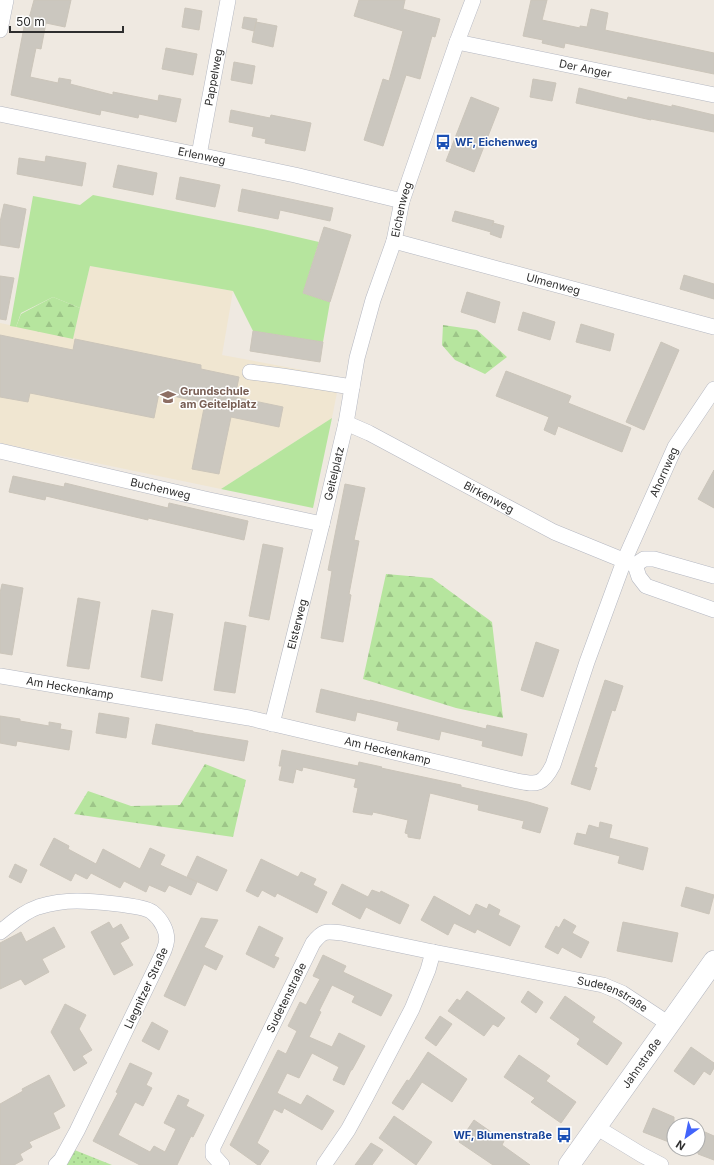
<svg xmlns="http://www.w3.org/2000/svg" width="714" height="1165" font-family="Inter,sans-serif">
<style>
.education{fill:#f0e6d1}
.grass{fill:#b6e59e}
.forest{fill:url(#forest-firs)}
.park{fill:url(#park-dots)}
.building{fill:#cbc7bf;stroke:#cbc5ba}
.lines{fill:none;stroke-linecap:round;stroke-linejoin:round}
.street-casing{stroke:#b4b7c1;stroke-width:16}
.secondary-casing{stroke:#b4b7c1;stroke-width:22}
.street{stroke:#fff;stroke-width:15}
.secondary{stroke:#fff;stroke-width:21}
.labels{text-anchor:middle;stroke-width:3;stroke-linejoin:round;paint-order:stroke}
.street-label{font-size:11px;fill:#2e2e2e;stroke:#fff}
.transit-label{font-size:11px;font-weight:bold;fill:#164399;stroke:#fff;text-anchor:start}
.education-label{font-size:11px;font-weight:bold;fill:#785e54;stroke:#fff;text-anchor:start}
</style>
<defs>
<pattern id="forest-firs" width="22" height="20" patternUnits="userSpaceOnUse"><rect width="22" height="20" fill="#b6e59e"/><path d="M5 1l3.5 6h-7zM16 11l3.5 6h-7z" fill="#9dc588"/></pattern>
<pattern id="park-dots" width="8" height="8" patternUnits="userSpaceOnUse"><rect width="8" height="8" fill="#b6e59e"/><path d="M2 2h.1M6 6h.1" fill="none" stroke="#9dc588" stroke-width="1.8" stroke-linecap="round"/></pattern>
</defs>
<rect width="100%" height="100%" fill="#efe9e1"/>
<path class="education" d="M90,266L233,291L222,355L340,377L332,418L221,489L0,443V323L73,338Z"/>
<path class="grass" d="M93,195L263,229L319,242L303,293L330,302L323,342L253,331L233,291L90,266L80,308L53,297L21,313L16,327L10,326L33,196L80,205Z
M332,418L313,508L221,489Z"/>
<path class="forest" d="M53,297L80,308L73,339L16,327L21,314Z
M443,325L477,330L507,357L485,374L455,360L442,345Z
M386,574L432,578L492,622L503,718L456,708L363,679Z
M205,764L246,780L233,837L74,814L88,791L131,806L180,805Z"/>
<path class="park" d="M72,1149L112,1165H65Z"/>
<path class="building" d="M34,0H71L65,27L46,23L41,49L36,48L30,77L58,83L59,78L71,80L70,84L113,95V92L158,101L159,95L181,99L176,122L139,114L138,118L101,110L100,115L11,95L25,22H28Z
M359,0H405L403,9L440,19L435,37L432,36L420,79L406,75L383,146L364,140L383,79L389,81L403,31L354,16Z
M531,0H547L542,20L580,28V26L587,27L591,9L608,13L605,30L714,53V74L565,43L564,48L542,43L543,40L523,36Z
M185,8L202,11L199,30L182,27Z
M244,17L257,19L254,31L242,28Z
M256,22L277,26L273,47L252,42Z
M166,48L197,54L193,75L162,69Z
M234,62L255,66L252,84L231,80Z
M533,79L556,83L552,101L530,97Z
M579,88L627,100L628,97L672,107V105L714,115V132L651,119V120L576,103Z
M471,97L499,108L474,172L446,161Z
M231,110L270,118L271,115L311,123L305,151L265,143L266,139L252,136L254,127L229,122Z
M46,156L86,163L82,186L17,174L19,158L45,162Z
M118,165L157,173L153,195L113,187Z
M180,177L220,185L215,207L176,199Z
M242,189L333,208L330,221L280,210L278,219L238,211Z
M4,204L26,209L19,248L0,245V222Z
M455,211L494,221L492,226L493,223L504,226L501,238L490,234L491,232L452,221Z
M324,227L351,235L330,302L303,293Z
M684,275L714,284V299L680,289Z
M0,276L14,278L6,320L0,319Z
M467,292L500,302L495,323L461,312Z
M523,312L555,322L550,340L518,330Z
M581,324L614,334L610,351L576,342Z
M253,331L323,342L320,362L250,351Z
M0,335L73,350L75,339L201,365V369L239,377L235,397L283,407L279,427L231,417L219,474L192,469L205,403L159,393L154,418L30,393L28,402L0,397Z
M661,342L679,350L644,430L626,422Z
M506,371L571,396L568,403L631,428L622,452L558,426L555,435L544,430L549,417L496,396Z
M714,470V508L698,499Z
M13,476L64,487L65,483L168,508L169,503L248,521L244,540L148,518V520L46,496L45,500L9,492Z
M345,484L365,488L354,540L359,541L349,594L351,595L343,642L321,638L332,571L328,570Z
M263,544L283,548L269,620L249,616Z
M2,584L23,588L12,655L0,653V593Z
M78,598L100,602L89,669L67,666Z
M152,610L173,614L162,681L141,677Z
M225,622L246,626L235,693L214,690Z
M536,642L559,650L543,697L521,690Z
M605,680L623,686L615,711L612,710L594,767L597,768L590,790L571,784Z
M321,689L370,701V700L486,729L487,725L527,734L522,756L482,746L483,741L441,731L439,740L397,730L399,722L357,712L355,721L316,712Z
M99,713L129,718L126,738L96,733Z
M0,716L20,719V721L49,726V722L61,724L60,729L72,731L69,750L17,741L16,746L0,743Z
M156,724L193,731V732L248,741L244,761L152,744Z
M282,750L358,766L359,762L382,767L381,768L461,785V787L528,802L548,808L540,833L522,828L524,821L478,810L479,805L430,793L420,839L408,837V834L405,833L408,820L373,812L372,815L353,812L358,788L354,787L356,779L303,767L302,771L296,769L293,783L279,780L282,766H279Z
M600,822L612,825L609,838L648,848L643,870L618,863L620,856L574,844L577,833L586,835L589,825L599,828Z
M54,838L69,846L68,849L96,864L103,849L140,869L150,848L165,855L160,865L197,882L191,895L169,885L165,892L149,885L146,892L124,881L120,888L91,873L87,879L75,873L71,881L40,865Z
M197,856L227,870L217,891L187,877Z
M261,859L298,877L301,872L316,879L313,885L327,892L317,913L277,893L275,897L262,890L258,897L246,891Z
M15,864L27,870L21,883L9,877Z
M342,884L368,897L372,890L380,893L381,891L409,905L400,924L366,907L360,919L332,904Z
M686,887L714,895L709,914L681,906Z
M434,896L470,916L476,904L487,909L489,904L500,910L498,915L520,926L510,946L477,929L475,933L454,923L448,935L421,920Z
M201,918L218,920L204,947L223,956L216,970L204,964L185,1006L164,996Z
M564,919L576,926L572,933L589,942L581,958L562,947L558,954L545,947L556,926L559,928Z
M109,922L113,929L121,924L129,938L120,943L133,965L114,975L91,932Z
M623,922L678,933L672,962L617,951Z
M259,926L283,938L274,956L279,958L274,968L246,954Z
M54,927L65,947L42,959L49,972L25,985L21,979L0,989V943L21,932L26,942Z
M323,955L346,966L343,972L392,995L381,1016L352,1002L355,996L332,985L319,1011L321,1012L309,1037L332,1047L339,1033L365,1046L352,1070H351L344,1085L333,1080L339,1067L312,1053L299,1078L287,1073L277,1093L301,1105L307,1095L334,1111L322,1130L284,1108L282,1113L274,1109L257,1143L269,1151L260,1165H258L230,1145L278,1050L286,1054L297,1031L288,1026L300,1002L306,1005L320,979L313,976Z
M467,991L505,1018L498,1027L493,1024L484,1036L448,1011L457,999L460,1001Z
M528,991L543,1002L536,1013L521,1002Z
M565,996L595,1017L592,1022L622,1043L607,1065L577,1044L580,1039L550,1018Z
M65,1004L86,1015L79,1029L92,1050L82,1056L87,1063L74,1071L51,1032Z
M440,1016L452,1024L436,1046L425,1038Z
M152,1022L168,1031L159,1050L142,1041Z
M691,1047L714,1063V1068L710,1075L704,1071L694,1085L674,1071Z
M428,1052L467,1079L452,1102L422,1082L403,1110L392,1103L407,1080L409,1081Z
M519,1055L550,1076L546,1081L576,1102L561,1123L531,1102L535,1098L504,1077Z
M130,1063L152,1073L146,1085L152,1088L143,1106L135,1102L118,1135L150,1152L154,1146L165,1152L176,1129L164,1123L178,1095L189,1100L186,1106L204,1115L193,1137L191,1136L177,1165H140L93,1141L118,1093L116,1092Z
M49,1075L65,1106L53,1113L60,1128L29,1142L32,1147L20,1154L23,1160L14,1165H0V1104L23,1091L22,1089Z
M653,1108L674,1117V1144L643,1132Z
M394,1116L432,1142L416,1165L379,1138Z
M474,1120L504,1141L502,1145L530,1165H493L459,1142Z
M698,1129L714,1136V1160L698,1154Z
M371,1143L383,1150L372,1165H355Z"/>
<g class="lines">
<defs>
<g id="street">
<path d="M0,30L6,0"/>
<path id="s1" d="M457,42L714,95"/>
<path id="s2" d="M0,114L295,175L402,201"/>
<path id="s3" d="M199,155L228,0"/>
<path id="s4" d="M394,241L714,327"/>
<path d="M250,372L282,376L352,387"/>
<path id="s5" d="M346,423L369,433L554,532L635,565"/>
<path id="s6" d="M0,451L205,499L322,524"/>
<path d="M635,565L639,577L646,586L714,610"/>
<path d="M635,565L644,559H654L714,576"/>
<path id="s7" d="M0,676L249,718L517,781C537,785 543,785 553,765L587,662L624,561L675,447L714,389"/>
<path id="s8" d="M272,724L322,524L346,423L357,358L373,300L394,241L402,201L457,42L473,0"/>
<path d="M0,932C12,923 23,912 38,907C51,903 64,901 77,901C90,901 143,905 152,912C161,919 169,932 166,944C165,948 164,951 162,955L77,1131L61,1160L56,1165"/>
<path d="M596,1127L642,1155L661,1165"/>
<path id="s9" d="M222,1165L213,1155V1147L313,943C323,930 326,931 342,933L433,952L603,985L622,993L669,1024"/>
<path d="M324,1165L348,1130L366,1097L412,1009L428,970L433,952"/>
</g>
<g id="secondary">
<path id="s10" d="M569,1165L714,961"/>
</g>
</defs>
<use href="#street" class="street-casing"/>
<use href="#secondary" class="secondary-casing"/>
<use href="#street" class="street"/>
<use href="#secondary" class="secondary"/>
</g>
<defs>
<symbol id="bus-bare" viewBox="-9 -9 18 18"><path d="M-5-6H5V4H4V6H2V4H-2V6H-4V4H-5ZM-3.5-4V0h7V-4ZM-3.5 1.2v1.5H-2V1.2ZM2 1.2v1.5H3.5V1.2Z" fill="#1a4fb4" stroke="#fff" stroke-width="2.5" paint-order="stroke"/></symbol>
<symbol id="school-bare" viewBox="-9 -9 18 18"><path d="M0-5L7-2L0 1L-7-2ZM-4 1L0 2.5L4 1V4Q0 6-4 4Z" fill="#8d6e63" stroke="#fff" stroke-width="2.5" paint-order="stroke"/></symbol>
</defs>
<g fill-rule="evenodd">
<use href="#bus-bare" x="432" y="131" width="22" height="22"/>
<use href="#school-bare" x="157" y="386" width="22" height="22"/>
<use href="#bus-bare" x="553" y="1124" width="22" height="22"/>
</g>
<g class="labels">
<g class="street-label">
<text dy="4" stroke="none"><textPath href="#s1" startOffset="131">Der Anger</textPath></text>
<text dy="4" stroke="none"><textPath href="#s3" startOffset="79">Pappelweg</textPath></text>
<text dy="4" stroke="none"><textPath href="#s2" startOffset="206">Erlenweg</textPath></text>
<text dy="4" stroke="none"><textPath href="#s8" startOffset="531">Eichenweg</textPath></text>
<text dy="4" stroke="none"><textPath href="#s4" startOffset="165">Ulmenweg</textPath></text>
<text dy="4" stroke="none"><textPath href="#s7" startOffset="886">Ahornweg</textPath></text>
<text dy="4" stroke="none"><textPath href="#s8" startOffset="258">Geitelplatz</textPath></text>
<text dy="4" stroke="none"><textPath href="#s6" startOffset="165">Buchenweg</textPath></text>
<text dy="4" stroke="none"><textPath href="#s5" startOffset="161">Birkenweg</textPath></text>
<text dy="4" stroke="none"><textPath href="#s8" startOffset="103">Elsterweg</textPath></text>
<text dy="4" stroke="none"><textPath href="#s7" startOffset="71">Am Heckenkamp</textPath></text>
<text dy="4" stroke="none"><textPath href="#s7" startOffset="395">Am Heckenkamp</textPath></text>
<text transform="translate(146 988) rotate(-65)" y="4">Liegnitzer Straße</text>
<text dy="4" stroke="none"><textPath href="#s9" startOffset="560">Sudetenstraße</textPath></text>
<text dy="4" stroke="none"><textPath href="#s9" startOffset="188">Sudetenstraße</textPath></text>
<text dy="4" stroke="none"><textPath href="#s10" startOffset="125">Jahnstraße</textPath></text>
</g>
<g class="transit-label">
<text x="455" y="146">WF, Eichenweg</text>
<text x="552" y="1139" text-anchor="end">WF, Blumenstraße</text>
</g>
<g class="education-label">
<text x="180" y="395">Grundschule<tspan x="180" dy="13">am Geitelplatz</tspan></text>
</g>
</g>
<g transform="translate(686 1137) rotate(213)"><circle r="19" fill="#ffffff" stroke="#ababab"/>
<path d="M0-3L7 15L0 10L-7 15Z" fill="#4264fb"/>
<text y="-6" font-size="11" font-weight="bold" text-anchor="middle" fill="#2e2e2e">N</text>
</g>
<path d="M10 26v6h113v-6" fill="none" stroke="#2e2e2e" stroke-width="2"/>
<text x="16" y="26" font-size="12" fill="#2e2e2e" stroke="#ffffff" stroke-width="3" paint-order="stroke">50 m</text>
</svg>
